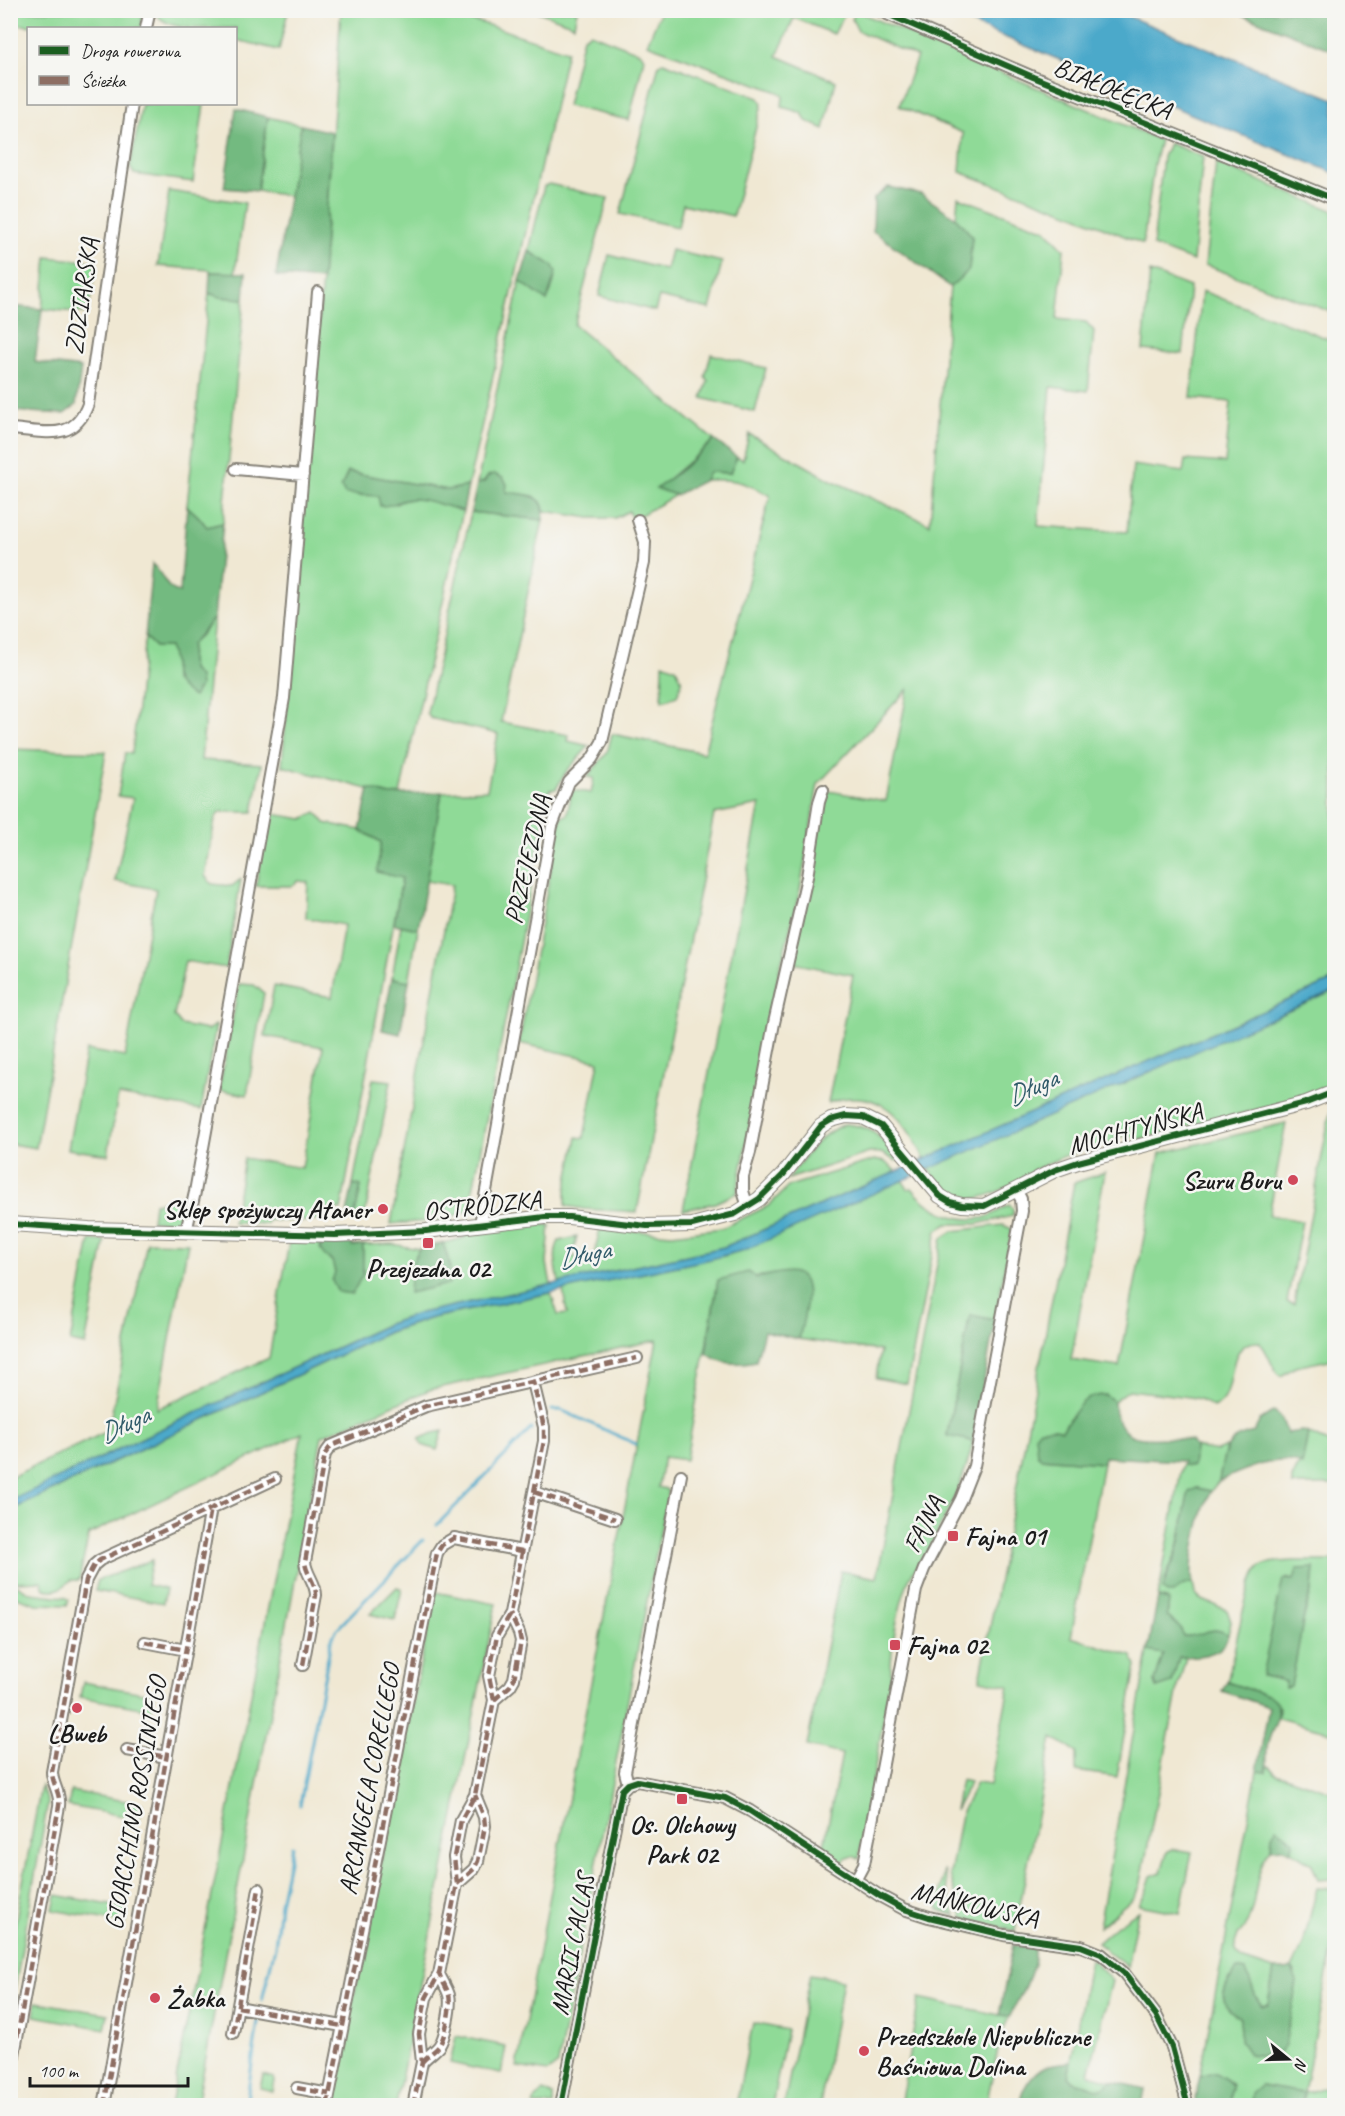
<svg xmlns="http://www.w3.org/2000/svg" width="1345" height="2116" font-family="Caveat,sans-serif">
<style>
.green{fill:#8fda97;stroke:#567b5a;stroke-width:1.5;fill-rule:evenodd}
.forest{fill:#73ba80;stroke:#486b4e;stroke-width:1.5}
.water{fill:#4ba9ca;stroke:#346273;stroke-width:1.5}
.lines{fill:none;stroke-linecap:round;stroke-linejoin:round}
.stream{stroke:#4ba9ca;stroke-width:3}
.minor-casing{stroke:#868278;stroke-width:14}
.tertiary-casing{stroke:#868278;stroke-width:16}
.minor{stroke:#fff;stroke-width:10}
.tertiary{stroke:#fff;stroke-width:14}
.quiet{stroke:#8d6e63;stroke-width:4.5;stroke-dasharray:9 4.5;stroke-linecap:butt}
.cycleway-casing{stroke:#f6f6f2;stroke-width:10}
.cycleway{stroke:#1b5e20;stroke-width:6}
.poi-dot{fill:#d1495b;stroke:#f6f6f2;stroke-width:2}
.labels{text-anchor:middle;stroke-width:5;stroke-linejoin:round;paint-order:stroke}
.street-label{font-size:26px;fill:#1c1c1c;stroke:#f6f6f2}
.poi-label{font-size:26px;font-weight:bold;fill:#1c1c1c;stroke:#f6f6f2;text-anchor:start}
.water-label{font-size:27px;font-style:italic;fill:#315b6a;stroke:#f6f6f2}
</style>
<rect width="100%" height="100%" fill="#f6f6f2"/>
<filter id="ink" filterUnits="userSpaceOnUse"><feTurbulence type="fractalNoise" baseFrequency=".0167" numOctaves="2"/><feDisplacementMap in="SourceGraphic" scale="12" xChannelSelector="R" yChannelSelector="G"/><feConvolveMatrix kernelMatrix="1 2 1 2 8 2 1 2 1" color-interpolation-filters="sRGB"/></filter>
<filter id="wash" filterUnits="userSpaceOnUse"><feTurbulence type="fractalNoise" baseFrequency=".008" numOctaves="4" result="noise"/><feDisplacementMap in="SourceGraphic" scale="24" xChannelSelector="R" yChannelSelector="G"/><feGaussianBlur stdDeviation="1.35" result="paint"/><feColorMatrix in="noise" values="0 0 0 0 0 0 0 0 0 0 0 0 0 0 0 0 0 1.4 0 .05"/><feComposite in="paint" operator="in"/></filter>
<g filter="url(#wash)">
<rect width="100%" height="100%" fill="#f0e8d3"/>
<path class="green" d="M142,10V28H58L11,24L10,11Z
M159,11L285,10L288,11L279,50L236,40V28C215,28 172,33 158,16Z
M341,11H466L465,20L479,22L567,51L468,486L448,490L349,472L341,487L360,496L371,494L396,504C416,492 442,505 463,511L400,794L390,795L282,766L322,280Z
M536,11L577,10V11L574,25Z
M661,11H846L834,34L794,18L777,56L836,81L824,129L806,121L802,113L782,107L783,96L778,92L647,44Z
M856,11L1160,140L1154,164L1143,244L1074,215L960,172L963,133L899,106L917,57L858,31L852,19Z
M590,33L641,53L644,58L629,120L567,106L583,37Z
M663,62L759,98L762,104L733,216L683,204L678,227L620,214L659,64Z
M142,104H204L193,182L134,174L130,167Z
M268,117L301,125L290,196L257,191Z
M1169,143L1203,157L1193,261L1153,246L1163,157Z
M1216,163L1334,211V313L1205,265Z
M549,184L608,198L574,325L714,440L657,489L676,495L632,520L629,511L615,518H590L545,511L541,502L534,496L506,492L484,482L477,484L520,281L547,301C560,267 559,270 529,251L544,186Z
M169,191L245,203L235,273L210,272V270L158,266Z
M958,197L1046,230L1064,249L1057,319L1086,322L1094,331L1088,391L1051,387L1038,526L1127,532L1133,465L1183,472L1185,460L1225,463L1231,402L1191,398L1202,291L1334,341V980L925,1160C905,1119 879,1084 828,1103L853,975L793,963L820,821L829,791L886,801L908,689L818,784L800,890L779,972L737,1193L715,1203L683,1210L760,805L714,814L637,1212L584,1209L566,1206V1190L577,1137L584,1138L599,1061L519,1043L558,830L561,817L567,815L572,790L591,793L594,778L587,777L607,753L612,734L704,753L770,496C744,481 735,479 705,480L709,472L730,473L737,457L743,460L749,434L831,480L930,524L950,287L969,269L972,236L956,218Z
M671,250L722,262L710,309L659,297L655,311L599,296L609,255L666,270Z
M47,257L96,262L88,313L42,309Z
M1150,272L1190,287L1183,354L1143,350Z
M209,293L220,297L244,299L223,523L207,527L198,516L187,506Z
M711,354L766,368L755,412L702,398L708,381L705,377Z
M471,512L543,520L501,722L569,735L568,741L589,746L566,772L556,789L549,790L469,1211L442,1220L391,1224L452,885L426,881L442,792L487,790L498,734L430,718L427,713Z
M214,618L201,760L262,764L253,812H219L215,819L205,876L212,884L232,886L241,879L226,968L185,961L174,1016L181,1025L207,1030L216,1025L201,1110L118,1095L108,1155L68,1149L86,1050L125,1057L156,889L115,881L133,798L118,796L125,753H132L145,637L155,647H169L173,656L174,681L193,671L190,662L191,644L200,636Z
M663,663L676,668L682,681L677,696L662,701Z
M10,749L106,752L36,1148L11,1144Z
M316,812L325,823L360,830L381,842L402,878L341,1210L331,1208C321,1228 286,1220 268,1220L267,1224L233,1223L244,1158L302,1168L323,1047L265,1036L274,986L332,997L344,925L306,918L308,882L298,881L292,886H256L268,813L303,819Z
M401,925L418,929L409,981L392,978Z
M239,984L254,985L264,993L247,1095L219,1090Z
M1334,991V1087L1304,1098L1136,1140L1135,1136L1126,1138L1125,1135L1114,1138L1115,1141L1064,1156L1034,1170V1175C1012,1184 972,1210 950,1194C941,1188 935,1177 928,1168Z
M373,1079L391,1081L364,1220L354,1219L361,1186L353,1184Z
M1334,1106V1359L1295,1367L1281,1376C1270,1368 1270,1353 1259,1342C1219,1341 1242,1400 1213,1407L1199,1399L1190,1397L1129,1390L1114,1401L1105,1395L1072,1414L1062,1430L1054,1428L1041,1458L1103,1463L1071,1637L1132,1656L1136,1666L1117,1777L1076,1771V1753L1070,1747L1052,1738L1015,1931L963,1918L950,1875L961,1814L976,1783L990,1785L1009,1686L980,1680L1074,1183L1105,1172L1071,1360L1119,1367L1160,1153L1286,1123L1269,1215L1302,1221L1287,1302L1294,1304L1331,1107Z
M845,1124C874,1126 881,1138 899,1159L896,1161L881,1153H869L788,1179C806,1156 817,1135 845,1124Z
M874,1160L885,1162L897,1172L724,1247L559,1283C557,1269 552,1254 559,1241L577,1237L572,1257H592L595,1251L600,1228L672,1234L722,1228L768,1206L789,1186Z
M902,1180L908,1189L912,1188C928,1209 956,1223 983,1218C992,1216 1001,1209 1009,1205L1013,1209V1216L977,1224H947L937,1230L907,1384L876,1378L880,1351L799,1339L806,1303L802,1278L794,1273L718,1280L686,1460L664,1457L658,1487L666,1489L668,1492L558,2064L548,2072L517,2067L657,1340L429,1390L322,1436L197,2105H171L302,1433L89,1534L79,1580H71C61,1589 57,1592 44,1589L41,1581L12,1582L30,1593L65,1597L69,1600L67,1605L37,1604L14,1596L11,1598V1510L389,1332L432,1318L551,1293L558,1315L567,1314L563,1290L728,1255Z
M185,1197L180,1222L152,1221L154,1203Z
M537,1224L550,1225L547,1263L551,1285L420,1313L388,1324L148,1435L11,1501V1477L108,1431L147,1242L188,1243L157,1409L269,1358L289,1242H321L320,1248L332,1260L335,1272L363,1274V1245L392,1244L419,1249L411,1266L450,1265L443,1243L464,1238L465,1233Z
M1003,1225L1012,1229L995,1320L970,1315L947,1435L973,1441C965,1481 946,1516 927,1552C922,1561 913,1570 909,1579C899,1606 890,1646 891,1675L859,1859L853,1856L845,1859L843,1864L820,1850L824,1845L842,1754L807,1746L841,1571L877,1578L942,1238L953,1231Z
M90,1240L105,1241L85,1345L70,1342Z
M443,1431L437,1450L422,1445L419,1439L433,1433Z
M1308,1433L1334,1446V1485H1292V1479L1299,1464H1302Z
M1195,1447L1217,1451L1226,1447L1219,1481L1211,1491L1197,1488L1189,1492L1178,1548L1164,1581L1176,1591L1179,1586L1193,1583L1195,1594L1200,1599L1227,1610L1231,1621L1228,1635C1212,1623 1200,1638 1183,1636L1175,1623L1166,1616L1168,1610L1167,1599L1158,1597L1182,1465L1193,1466Z
M152,1560L147,1585L166,1589L163,1603L95,1591L98,1580Z
M1293,1561H1334V1733L1278,1718L1279,1707L1227,1682C1233,1662 1247,1574 1261,1566C1269,1561 1284,1562 1293,1561ZM1314,1568L1312,1589L1285,1682L1278,1678L1286,1578L1294,1580Z
M397,1587L402,1589L395,1620L370,1614Z
M435,1592L496,1604L396,2105L332,2106Z
M1148,1651L1164,1653L1155,1682L1172,1683L1179,1657H1186L1178,1687L1140,1887L1134,1897L1099,1927Z
M83,1682L154,1695L151,1710L80,1697Z
M1267,1765L1276,1773L1334,1793V1879L1318,1880L1312,1864L1291,1851L1293,1841L1276,1829L1272,1835L1271,1849C1254,1868 1258,1898 1248,1921C1244,1930 1235,1935 1235,1946C1235,1951 1238,1955 1241,1959L1274,1970L1268,2004L1262,2006L1256,1997L1248,1977L1229,1979L1223,1997L1233,2013L1240,2017L1249,2054L1275,2057L1295,1972L1292,1968L1303,1945L1317,1888L1334,1889V1939L1304,2092H1311L1334,2083V2105H1302L1304,2093L1261,2086L1251,2104L1255,2105H1230L1232,2085C1220,2075 1215,2071 1200,2076L1257,1771L1266,1772Z
M961,1780L970,1782L955,1811Z
M41,1786L48,1802L11,2010V1945Z
M71,1791L142,1804L139,1819L68,1806Z
M1172,1849L1192,1852L1180,1913L1139,1905L1146,1892L1151,1876L1161,1872L1167,1852Z
M944,1869L947,1888L956,1916L939,1910L938,1903Z
M56,1895L127,1908L125,1923L53,1910Z
M1138,1911L1127,1967L1097,1943L1116,1926Z
M1090,1959L1094,1961L1112,1981L1089,2074L1113,2081C1097,2092 1098,2090 1081,2083C1075,2081 1073,2082 1068,2077Z
M810,1974L843,1980L820,2105H784Z
M919,1998L999,2015L1010,2016L1002,2031L986,2105L900,2106Z
M36,2002L108,2014L105,2029L34,2016Z
M753,2023L787,2030L772,2105H736Z
M456,2036L506,2046L501,2074L450,2063Z
M263,2075L274,2078L275,2081L273,2091L260,2088Z
M544,2091L553,2096V2105H533L535,2098Z"/>
<path class="forest" d="M1233,11H1334V51Z
M236,109L268,117L257,191L224,188Z
M301,125L332,132L322,280L276,276Z
M888,187L921,194L956,218L972,236L969,270L950,287L873,231L874,198Z
M529,251L553,266L556,272L547,301L520,281Z
M210,272L246,273L244,299L220,297L209,293Z
M10,306L42,309L35,362L81,368L76,405L64,414L11,411Z
M714,440L737,457L730,473L709,472L705,480L676,495L656,489L683,468Z
M348,472L448,490L468,486L463,511C447,507 427,498 412,499C400,499 392,507 380,506L378,496L345,494L341,487Z
M494,474L503,478L507,484L506,492C526,495 548,493 543,520L471,512L477,484L484,482L488,476Z
M187,506L198,516L207,527L223,523L214,618L191,645L190,662L193,671L199,677L200,687L193,697C163,677 180,674 169,647H155L145,637L152,564C164,573 164,590 180,592Z
M369,789L390,795L442,792L418,929L394,924L402,878L377,872L381,842L360,830Z
M392,978L409,981L400,1034L382,1030Z
M353,1184L361,1186L354,1219L347,1213Z
M321,1242H352V1246L363,1245V1274L352,1294L338,1292L332,1281L335,1272L332,1261C324,1256 319,1252 321,1242Z
M443,1243L450,1265L449,1284L409,1293L411,1266L419,1249Z
M748,1272L757,1278C768,1276 784,1270 795,1273C817,1280 802,1323 799,1339L764,1331L756,1361C737,1365 722,1365 706,1353L718,1280Z
M970,1315L995,1320L973,1441L947,1436Z
M1105,1395L1114,1401C1117,1456 1159,1431 1191,1441L1195,1447L1193,1466L1182,1465L1183,1461L1104,1457L1103,1463L1041,1458L1037,1454L1035,1435L1040,1429L1054,1428L1062,1430C1077,1412 1077,1396 1105,1395Z
M1274,1411L1281,1417L1287,1433L1302,1431L1308,1433L1302,1465C1281,1452 1239,1472 1219,1481C1224,1455 1223,1437 1254,1432L1260,1420Z
M1197,1488L1211,1491C1202,1506 1188,1566 1193,1583C1182,1584 1181,1587 1173,1593H1167L1163,1589C1165,1576 1174,1563 1178,1549C1184,1531 1183,1511 1189,1492Z
M1314,1568L1312,1589L1305,1611L1291,1686L1285,1687V1682C1277,1678 1270,1679 1262,1675L1283,1579L1294,1580L1297,1569Z
M1158,1597L1169,1601L1167,1616L1181,1628L1183,1636C1200,1638 1212,1623 1228,1635C1226,1640 1225,1645 1221,1648C1212,1656 1191,1657 1179,1657L1172,1683L1157,1688L1155,1682L1163,1654L1148,1651Z
M1227,1682L1270,1696C1288,1710 1272,1726 1268,1743C1265,1753 1268,1762 1266,1772L1257,1771L1269,1707L1222,1691Z
M1276,1828L1294,1841L1291,1851L1283,1848L1271,1849L1272,1835Z
M1013,1945L1034,1948V1964L1029,1978L1010,2016L999,2015Z
M1292,1968L1297,1982L1285,2045L1275,2057L1249,2054L1240,2041V2017C1215,2004 1223,1988 1237,1969L1246,1971L1256,1997L1262,2006L1268,2005L1274,1970H1286Z
M1071,2062L1068,2077C1073,2082 1075,2081 1081,2083C1098,2090 1097,2092 1113,2081L1145,2089L1142,2105H1020C1020,2091 1032,2072 1046,2066C1053,2063 1063,2063 1071,2062Z
M1210,2073C1220,2074 1225,2078 1232,2085L1230,2105H1197L1195,2099L1200,2076Z
M1261,2086L1304,2093L1302,2105H1254L1251,2104L1252,2094Z"/>
<path class="water" d="M941,11H1115L1334,99V173Z
M1334,980V991L745,1250L711,1259L432,1318L389,1332L11,1510L10,1501L148,1435L388,1324L420,1313L724,1247Z"/>
<g class="lines">
<path class="stream" d="M552,1410H561L636,1444
M437,1525L531,1429
M300,1805L331,1641L336,1630L423,1540
M262,2000L275,1947L280,1903L292,1846
M246,2106L258,2021"/>
</g>
</g>
<g filter="url(#ink)">
<g class="lines">
<defs>
<path id="minor" d="M878,10L1033,77L1334,199
M146,28L150,10
M10,429C44,431 74,443 88,404L132,104
M236,469L303,475
M748,1207L743,1191V1176L750,1152L774,1023L807,877L819,802L823,790
M480,1224L552,826L569,782L592,759L602,742L644,563L645,542L638,520
M186,1232L195,1192L284,698L318,292
M534,1492L615,1519
M145,1642L186,1650
M303,1665L316,1595C316,1583 306,1574 305,1562L325,1454L331,1446L426,1406L637,1358
M494,1700L510,1686L514,1679L521,1641L519,1633L510,1614
M127,1750L167,1757
M628,1784L625,1772L681,1475
M856,1879L864,1864L916,1590L924,1569L961,1499L974,1466L1022,1211L1021,1199L1016,1190
M457,1884L474,1869L478,1861L485,1826L484,1817L475,1795
M238,2007L342,2026
M233,2033L259,1889
M422,2062C427,2056 434,2052 439,2046C445,2038 452,2005 449,1995C447,1988 442,1981 439,1974
M10,2077L59,1806C61,1793 52,1784 52,1772L86,1580L94,1565L100,1560L275,1479
M297,2088L329,2094
M104,2106L211,1508
M327,2106L437,1553L442,1545L454,1538L522,1551
M413,2106L422,2062L419,2034L426,1998L439,1974L457,1884L454,1857L461,1820L475,1795L494,1700L489,1676L497,1636L510,1614L544,1441V1427L533,1382
M561,2106L622,1790L628,1784L637,1781L725,1798L750,1811L880,1896L904,1909L929,1917L1004,1935L1081,1946L1101,1954L1124,1973L1156,2015L1172,2047L1188,2106"/>
<path id="tertiary" d="M10,1224L89,1229L335,1235L426,1231L545,1217H569L647,1226L692,1225L735,1214L759,1199L783,1175L821,1126L831,1120L846,1116L863,1117L881,1126L940,1196L950,1202L962,1205L984,1206L1055,1170L1078,1162L1306,1103L1334,1092"/>
</defs>
<use href="#minor" class="minor-casing"/>
<use href="#tertiary" class="tertiary-casing"/>
<use href="#minor" class="minor"/>
<use href="#tertiary" class="tertiary"/>
<path class="quiet" d="M534,1492L615,1519
M145,1642L186,1650
M303,1665L316,1595C316,1583 306,1574 305,1562L325,1454L331,1446L426,1406L637,1358
M494,1700L510,1686L514,1679L521,1641L519,1633L510,1614
M127,1750L167,1757
M457,1884L474,1869L478,1861L485,1826L484,1817L475,1795
M238,2007L342,2026
M233,2033L259,1889
M422,2062C427,2056 434,2052 439,2046C445,2038 452,2005 449,1995C447,1988 442,1981 439,1974
M10,2077L59,1806C61,1793 52,1784 52,1772L86,1580L94,1565L100,1560L275,1479
M297,2088L329,2094
M104,2106L211,1508
M327,2106L437,1553L442,1545L454,1538L522,1551
M413,2106L422,2062L419,2034L426,1998L439,1974L457,1884L454,1857L461,1820L475,1795L494,1700L489,1676L497,1636L510,1614L544,1441V1427L533,1382"/>
<defs>
<path id="cycleway" d="M878,10L1033,77L1334,199
M10,1224L89,1229L335,1235L426,1231L545,1217H569L647,1226L692,1225L735,1214L759,1199L783,1175L821,1126L831,1120L846,1116L863,1117L881,1126L940,1196L950,1202L962,1205L984,1206L1055,1170L1078,1162L1306,1103L1334,1092
M561,2106L622,1790L628,1784L637,1781L725,1798L750,1811L880,1896L904,1909L929,1917L1004,1935L1081,1946L1101,1954L1124,1973L1156,2015L1172,2047L1188,2106"/>
</defs>
<use href="#cycleway" class="cycleway-casing"/>
<use href="#cycleway" class="cycleway"/>
</g>
</g>
<g class="poi-dot">
<circle cx="1293" cy="1180" r="6"/>
<circle cx="383" cy="1209" r="6"/>
<rect x="422" y="1237" width="12" height="12" rx="3"/>
<rect x="947" y="1530" width="12" height="12" rx="3"/>
<rect x="889" y="1639" width="12" height="12" rx="3"/>
<circle cx="77" cy="1708" r="6"/>
<rect x="676" y="1793" width="12" height="12" rx="3"/>
<circle cx="155" cy="1998" r="6"/>
<circle cx="864" cy="2051" r="6"/>
</g>
<g class="labels">
<g class="street-label">
<text transform="translate(1113 88) rotate(22)" y="9">BIAŁOŁĘCKA</text>
<text transform="translate(81 296) rotate(-82)" y="9">ZDZIARSKA</text>
<text transform="translate(527 859) rotate(-77)" y="9">PRZEJEZDNA</text>
<text transform="translate(1135 1128) rotate(-15)" y="9">MOCHTYŃSKA</text>
<text transform="translate(482 1205) rotate(-6)" y="9">OSTRÓDZKA</text>
<text transform="translate(923 1524) rotate(-63)" y="9">FAJNA</text>
<text transform="translate(369 1779) rotate(-79)" y="9">ARCANGELA CORELLEGO</text>
<text transform="translate(135 1803) rotate(-80)" y="9">GIOACCHINO ROSSINIEGO</text>
<text transform="translate(975 1904) rotate(13)" y="9">MAŃKOWSKA</text>
<text transform="translate(572 1944) rotate(-79)" y="9">MARII CALLAS</text>
</g>
<g class="poi-label">
<text x="1281" y="1189" text-anchor="end">Szuru Buru</text>
<text x="371" y="1218" text-anchor="end">Sklep spożywczy Ataner</text>
<text x="428" y="1277" text-anchor="middle">Przejezdna 02</text>
<text x="965" y="1545">Fajna 01</text>
<text x="907" y="1654">Fajna 02</text>
<text x="77" y="1742" text-anchor="middle">LBweb</text>
<text x="682" y="1833" text-anchor="middle">Os. Olchowy<tspan x="682" dy="30">Park 02</tspan></text>
<text x="167" y="2007">Żabka</text>
<text x="876" y="2045">Przedszkole Niepubliczne<tspan x="876" dy="30">Baśniowa Dolina</tspan></text>
</g>
<g class="water-label">
<text transform="translate(1032 1087) rotate(-24)" y="9">Długa</text>
<text transform="translate(584 1254) rotate(-12)" y="9">Długa</text>
<text transform="translate(124 1424) rotate(-25)" y="9">Długa</text>
</g>
</g>
<rect width="1345" height="2116" fill="none" stroke="#f6f6f2" stroke-width="36"/>
<rect x="27" y="27" width="210" height="78" fill="#f6f6f2" stroke="#9f9f9c" stroke-width="1.5"/>
<rect x="39" y="46" width="30" height="9" fill="#1b5e20" stroke="#9f9f9c" stroke-width="1.5"/>
<text x="81" y="57" font-size="18" fill="#1c1c1c">Droga rowerowa</text>
<rect x="39" y="76" width="30" height="9" fill="#8d6e63" stroke="#9f9f9c" stroke-width="1.5"/>
<text x="81" y="87" font-size="18" fill="#1c1c1c">Ścieżka</text>
<g transform="translate(1288 2059) rotate(109)" stroke="#f6f6f2" stroke-width="4.5" paint-order="stroke">
<path d="M0-4.5L10 22L0 15L-10 22Z" fill="#1c1c1c"/>
<text y="-9" font-size="16" font-weight="bold" text-anchor="middle" fill="#1c1c1c">N</text>
</g>
<path d="M30 2077v9h158v-9" fill="none" stroke="#1c1c1c" stroke-width="3"/>
<text x="39" y="2077" font-size="18" fill="#1c1c1c" stroke="#f6f6f2" stroke-width="4.5" paint-order="stroke">100 m</text>
</svg>
